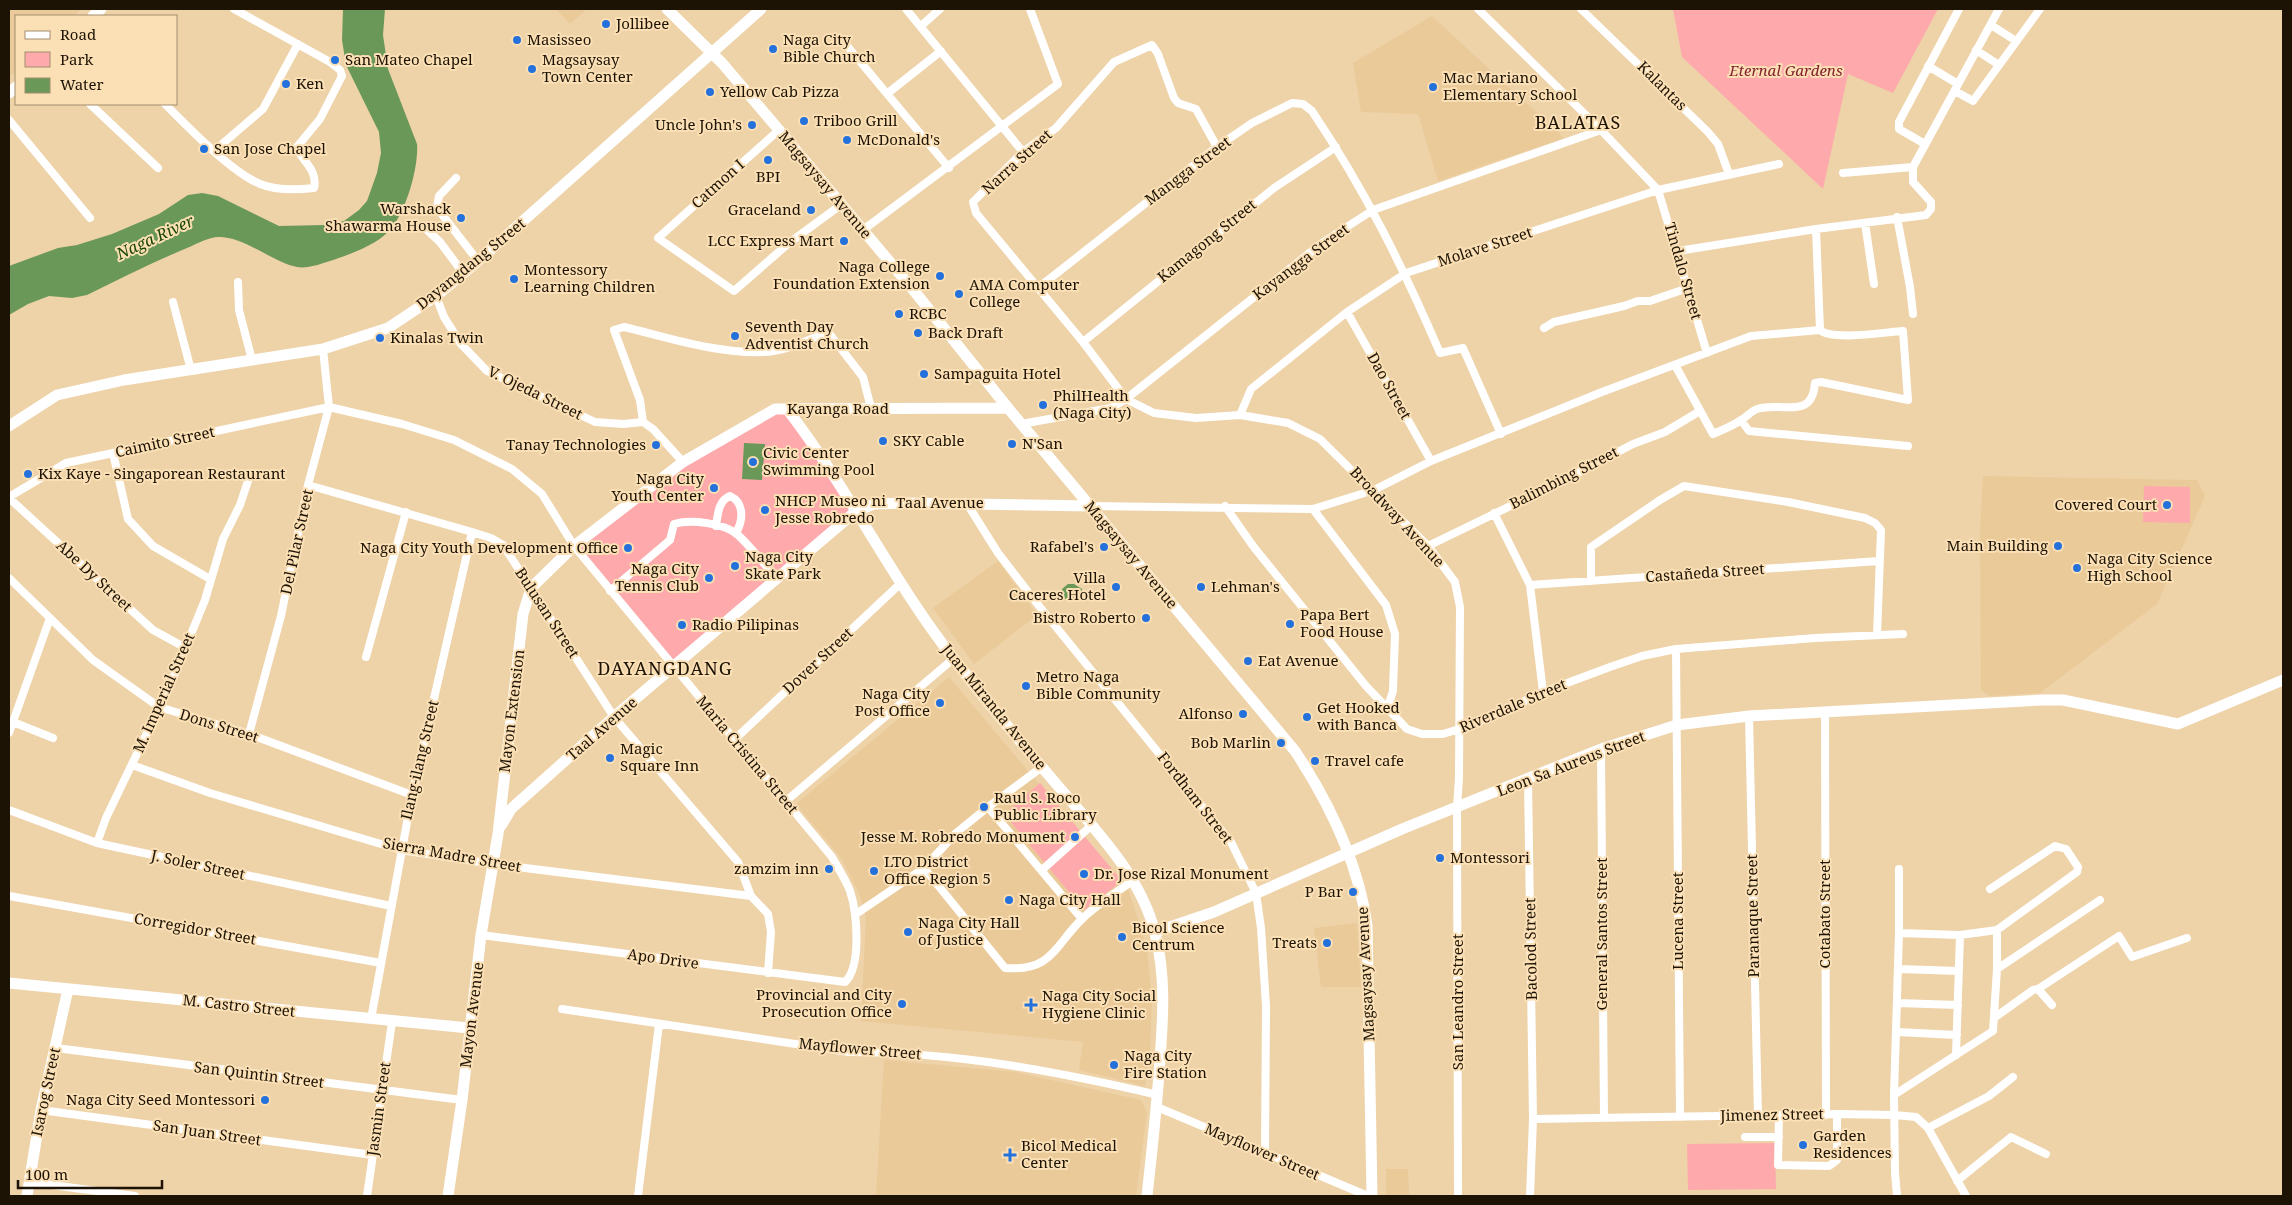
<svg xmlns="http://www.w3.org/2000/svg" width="2292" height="1205" font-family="'Noto Serif',serif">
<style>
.built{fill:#eaca99}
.green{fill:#feaaac}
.water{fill:#699859}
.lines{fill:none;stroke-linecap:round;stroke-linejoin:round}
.street{stroke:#fff;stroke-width:8}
.secondary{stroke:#fff;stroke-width:11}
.poi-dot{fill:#2471dc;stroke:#fbdfb5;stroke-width:2}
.labels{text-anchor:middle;stroke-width:4;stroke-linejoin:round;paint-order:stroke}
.poi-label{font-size:15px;fill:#1d1304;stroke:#fbdfb5;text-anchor:start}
.park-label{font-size:15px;font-style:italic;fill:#84212e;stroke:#fbdfb5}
.street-label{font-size:15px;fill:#1d1304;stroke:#fbdfb5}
.water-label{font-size:16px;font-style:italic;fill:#1a4702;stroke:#fbdfb5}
.quarter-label{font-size:18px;letter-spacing:1px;fill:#1d1304;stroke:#fbdfb5}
</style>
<rect width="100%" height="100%" fill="#eed2a8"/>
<path class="built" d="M9,9H81L73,16H16V70L9,77Z
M556,9H587L570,24Z
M1432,16L1564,138L1438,181L1418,114L1361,112L1353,63Z
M1983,476L2197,480L2205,496L2157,604L2040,693L1990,696L1981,690L1980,532Z
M998,561L1037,615L974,664L933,608Z
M949,677L1129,891L1147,949L1152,1000L1150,1052L1145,1086L1079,1070L1083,1042L861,1021L866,917L859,893L841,858L796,804Z
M1357,923L1361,987H1321L1314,928Z
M884,1060L1015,1072L1141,1100L1147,1113L1136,1196H876Z
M1386,1169H1408L1409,1196H1386Z"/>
<path class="green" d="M1673,9H1938L1893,93L1848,74L1823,189L1682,57Z
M787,409L855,512L673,667L574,546L683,462Z
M2144,486L2190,487V523L2143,522Z
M1040,783L1122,881L1084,910L1004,814Z
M1775,1143L1776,1189L1688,1190L1687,1144Z"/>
<path class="water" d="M343,9H385L383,35L388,69L417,144C419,167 405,216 388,232C374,246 348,255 330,261C320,264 307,269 297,267C272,262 245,237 219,237C208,237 197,244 187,248C153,262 120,279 87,295L72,298L49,296L28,304L9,315V266L58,248L77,245L112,234L159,214L188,195L202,193L218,196L279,226L324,225L344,221L359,210L367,201L377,173L381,153L379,132L346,65L342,40Z
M744,443L765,444L762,480L742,479Z
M1068,584H1074L1082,589L1083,597L1064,599L1062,597V589Z"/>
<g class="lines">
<path class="street" d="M906,9L1023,152
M1478,9L1601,130L1658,190L1707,353
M1581,9L1707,131L1718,144L1729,174
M1991,25L2016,41
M921,26L940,9
M848,47L949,168
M1976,50L1999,65
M1928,66L1958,84
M1955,91L1973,101L2040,9
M888,93L941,51
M90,104L158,168
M165,104C188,127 230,171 260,184C275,190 297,190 314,188C318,171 304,162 296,148L320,119L342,76L340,70L330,62L234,9
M9,120L90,218
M779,130L658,238L734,291L789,243L842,204
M1925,144L1899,129V122L1959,9
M1217,147L1196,109L1178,103L1174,98L1158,54L1152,45L1114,62L1056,128L1023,152L973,202L976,213L1083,342L1126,399L1154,413L1196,418L1240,415L1288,423L1320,439L1428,546L1455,582L1460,607L1459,778L1457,807L1458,1196
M214,151L263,109L298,44
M1843,173L1913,167
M456,178L439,196L437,208L478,261
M1897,217L1910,287L1913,314
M1865,223L1874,284
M425,228L440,242L463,273
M1816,229L1820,330
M863,230L1058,84L1030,9
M1678,251L1816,229L1926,215L1931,209V202L1913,182V167L1999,9
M238,282L239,310L252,360
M1038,288L1217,147L1252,123L1292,103L1303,104L1312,111C1365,190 1402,265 1440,353L1463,348L1501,434
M436,296L444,317L461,344L487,371L595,422L623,424L643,422
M173,302L191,370
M1347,312L1431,461
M1544,328L1554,322L1624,306L1638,301H1650L1688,288
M1083,342L1274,188L1336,147
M1240,415L1251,389L1347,312L1406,273L1658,190L1779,164
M1741,420L1749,431L1908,446
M1021,424L1111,408L1126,399L1322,243L1373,210L1601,130
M113,453L128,519L153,546L210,579
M683,462L653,429L643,422L640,400L614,330L624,327C670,338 718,354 765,352C786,351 808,340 828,332L863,377L871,408
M308,485L472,532L491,538L503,545L614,717L738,862L751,896L768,914L771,932L768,973
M9,497L66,463L329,407L402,424L454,440L512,469L542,494L574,546L832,857C838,868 846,880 850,891C857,912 862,966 845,982L481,935
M9,498L153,630L184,647
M966,502L998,553L1039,606L1231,842L1256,893L1261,928L1266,1006L1265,1154
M1090,506L1313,509L1374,490L1431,461L1602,392L1751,336L1820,330C1832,341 1886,332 1903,331L1908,400L1821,382L1815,383C1812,421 1783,401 1757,409C1751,411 1747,417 1741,420C1733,426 1722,430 1713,434L1675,365
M1225,506L1253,546L1366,686L1407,729L1422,734H1443L1459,729L1496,715L1543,692L1610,667L1642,656L1676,649L1815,638L1903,634
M1313,509L1386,605L1395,634L1393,691L1387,709
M1494,513L1530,585L1543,692
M716,526C718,514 718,501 730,496C745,503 743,521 736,533
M1428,546L1566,479L1633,444L1665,432L1700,411
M9,578L93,660L159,707L249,734L412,795
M1591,581V547L1660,500L1684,486L1788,502L1865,518L1875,523L1881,530L1877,635
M1530,585L1879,561
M610,591L670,540L674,524C690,519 725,523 738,535C752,548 764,564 777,579
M1676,649L1680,1117
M366,657L406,512
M1825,713L1826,1115
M1749,716L1758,1116
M13,722L53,738
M9,733L50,618
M249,734L281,616L308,485L329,407L323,349
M735,739L902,582
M1601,749L1604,1118
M132,765L210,793L401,850L493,864L751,896
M1042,767L988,807L1082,919
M1528,779L1533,1119L1530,1196
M786,801L953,659
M9,810L97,843L391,906
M97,843L106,818L171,683L205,600L223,539L240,505L250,475
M924,868L1005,968C1052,972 1055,945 1082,919C1097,904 1116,893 1132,881
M1899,869V933
M1042,870L1092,825
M9,896L381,963
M856,914L924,868L956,833L988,807
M1898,969L1959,971
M1997,969V930
M2038,989L2119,936L2132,957L2187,938
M1897,1003L1958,1005
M562,1009L849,1052C955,1052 1055,1071 1158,1095
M1994,1018L2033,990L2038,989L2052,1005
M371,1019L412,795L472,532
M1897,1032L1957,1035
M56,1048L462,1100
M1956,1055L1960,935
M1894,1095L1899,933L1960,935L1997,930L2077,872L2078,867L2066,849L2055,846L1990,889
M1157,1107L1368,1196
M41,1110L373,1155
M1779,1115L1778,1165L1829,1166L1837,1160V1114
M1533,1119L1837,1114L1895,1115L1916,1117L1928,1128L1966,1196
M1928,1128L1989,1096L2013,1077
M1745,1137H1779
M1957,1181L2011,1137L2046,1154
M29,1182L135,1196
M367,1196L392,1022
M638,1196L659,1024
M1897,1196L1895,1173L1894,1095L1993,1031L1997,969L2100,900"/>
<path class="secondary" d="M667,9L722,63L779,130L915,292L1008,408L1295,751C1330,804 1358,861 1367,925L1372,1196
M93,16L101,9
M9,93L16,87
M787,409C848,488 892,580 954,659C987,703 1023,745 1058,786C1095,829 1141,876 1155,933C1166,975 1163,1018 1160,1060C1157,1106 1152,1151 1147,1196
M9,426L57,395L124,380L323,349L388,328L436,296L478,261L761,9
M501,826L511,809L614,717L855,512L874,504L905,503L1090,506
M1155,932L1214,912L1402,829L1601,749L1677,725L1749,716L2042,700H2063L2178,724L2283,680
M9,983L469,1028
M27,1196L41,1110L68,989
M448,1196L462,1100L481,935L498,834L523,614L531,588L574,546L683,462L775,409L1008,408"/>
</g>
<g class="poi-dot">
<circle cx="606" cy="24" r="5"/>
<circle cx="517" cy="40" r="5"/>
<circle cx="773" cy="49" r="5"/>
<circle cx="335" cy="60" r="5"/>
<circle cx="532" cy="69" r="5"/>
<circle cx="286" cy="84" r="5"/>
<circle cx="1433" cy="87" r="5"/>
<circle cx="710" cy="92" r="5"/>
<circle cx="804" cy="121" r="5"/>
<circle cx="752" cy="125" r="5"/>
<circle cx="847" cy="140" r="5"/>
<circle cx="204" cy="149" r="5"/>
<circle cx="768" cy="160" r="5"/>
<circle cx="811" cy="210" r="5"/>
<circle cx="461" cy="218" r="5"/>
<circle cx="844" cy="241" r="5"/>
<circle cx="940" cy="276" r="5"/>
<circle cx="514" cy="279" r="5"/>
<circle cx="959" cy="294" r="5"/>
<circle cx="899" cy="314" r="5"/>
<circle cx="918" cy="333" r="5"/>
<circle cx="735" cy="336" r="5"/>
<circle cx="380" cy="338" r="5"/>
<circle cx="924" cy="374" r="5"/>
<circle cx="1043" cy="405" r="5"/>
<circle cx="883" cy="441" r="5"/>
<circle cx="1012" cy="444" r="5"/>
<circle cx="656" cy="445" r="5"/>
<circle cx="753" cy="462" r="5"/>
<circle cx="28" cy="474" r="5"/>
<circle cx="714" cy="488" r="5"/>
<circle cx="2167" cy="505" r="5"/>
<circle cx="765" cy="510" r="5"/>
<circle cx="2058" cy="546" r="5"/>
<circle cx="1104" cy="547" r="5"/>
<circle cx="628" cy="548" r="5"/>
<circle cx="735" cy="566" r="5"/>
<circle cx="2077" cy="568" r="5"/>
<circle cx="709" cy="578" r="5"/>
<circle cx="1116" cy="587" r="5"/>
<circle cx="1201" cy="587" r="5"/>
<circle cx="1146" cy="618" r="5"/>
<circle cx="1290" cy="624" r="5"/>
<circle cx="682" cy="625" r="5"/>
<circle cx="1248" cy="661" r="5"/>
<circle cx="1026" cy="686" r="5"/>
<circle cx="940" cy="703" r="5"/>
<circle cx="1243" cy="714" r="5"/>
<circle cx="1307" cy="717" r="5"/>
<circle cx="1281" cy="743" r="5"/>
<circle cx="610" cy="758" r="5"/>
<circle cx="1315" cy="761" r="5"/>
<circle cx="984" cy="807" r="5"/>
<circle cx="1075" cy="837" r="5"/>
<circle cx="1440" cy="858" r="5"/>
<circle cx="829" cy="869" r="5"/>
<circle cx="874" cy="871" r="5"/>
<circle cx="1084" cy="874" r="5"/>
<circle cx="1353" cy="892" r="5"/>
<circle cx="1009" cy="900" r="5"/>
<circle cx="908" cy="932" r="5"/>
<circle cx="1122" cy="937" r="5"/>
<circle cx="1327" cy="943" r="5"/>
<circle cx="902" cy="1004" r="5"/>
<path d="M1028.5 997.5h5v5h5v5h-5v5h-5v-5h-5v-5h5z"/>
<circle cx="1114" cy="1065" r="5"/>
<circle cx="265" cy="1100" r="5"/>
<circle cx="1803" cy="1145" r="5"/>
<path d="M1007.5 1147.5h5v5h5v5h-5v5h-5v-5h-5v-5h5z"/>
</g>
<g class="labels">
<g class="poi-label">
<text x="616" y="29">Jollibee</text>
<text x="527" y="45">Masisseo</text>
<text x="783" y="45">Naga City<tspan x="783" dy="17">Bible Church</tspan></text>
<text x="345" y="65">San Mateo Chapel</text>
<text x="542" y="65">Magsaysay<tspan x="542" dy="17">Town Center</tspan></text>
<text x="1443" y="83">Mac Mariano<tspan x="1443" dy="17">Elementary School</tspan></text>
<text x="296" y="89">Ken</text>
<text x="720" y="97">Yellow Cab Pizza</text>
<text x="814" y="126">Triboo Grill</text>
<text x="742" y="130" text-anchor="end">Uncle John's</text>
<text x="857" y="145">McDonald's</text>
<text x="214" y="154">San Jose Chapel</text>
<text x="768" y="182" text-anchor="middle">BPI</text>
<text x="451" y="214" text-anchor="end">Warshack<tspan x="451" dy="17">Shawarma House</tspan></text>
<text x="801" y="215" text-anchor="end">Graceland</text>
<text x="834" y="246" text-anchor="end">LCC Express Mart</text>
<text x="930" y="272" text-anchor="end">Naga College<tspan x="930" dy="17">Foundation Extension</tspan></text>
<text x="524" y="275">Montessory<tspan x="524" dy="17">Learning Children</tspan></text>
<text x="969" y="290">AMA Computer<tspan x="969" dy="17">College</tspan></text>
<text x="909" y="319">RCBC</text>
<text x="745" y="332">Seventh Day<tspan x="745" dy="17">Adventist Church</tspan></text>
<text x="928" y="338">Back Draft</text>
<text x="390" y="343">Kinalas Twin</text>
<text x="934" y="379">Sampaguita Hotel</text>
<text x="1053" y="401">PhilHealth<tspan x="1053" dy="17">(Naga City)</tspan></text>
<text x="893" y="446">SKY Cable</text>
<text x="1022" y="449">N'San</text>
<text x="646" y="450" text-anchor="end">Tanay Technologies</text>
<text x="763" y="458">Civic Center<tspan x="763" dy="17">Swimming Pool</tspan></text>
<text x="38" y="479">Kix Kaye - Singaporean Restaurant</text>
<text x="704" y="484" text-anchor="end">Naga City<tspan x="704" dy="17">Youth Center</tspan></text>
<text x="775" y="506">NHCP Museo ni<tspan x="775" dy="17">Jesse Robredo</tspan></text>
<text x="2157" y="510" text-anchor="end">Covered Court</text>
<text x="2048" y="551" text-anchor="end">Main Building</text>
<text x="1094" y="552" text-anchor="end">Rafabel's</text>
<text x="618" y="553" text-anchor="end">Naga City Youth Development Office</text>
<text x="745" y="562">Naga City<tspan x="745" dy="17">Skate Park</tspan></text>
<text x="2087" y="564">Naga City Science<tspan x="2087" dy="17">High School</tspan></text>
<text x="699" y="574" text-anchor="end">Naga City<tspan x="699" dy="17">Tennis Club</tspan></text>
<text x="1106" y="583" text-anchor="end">Villa<tspan x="1106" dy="17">Caceres Hotel</tspan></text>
<text x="1211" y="592">Lehman's</text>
<text x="1300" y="620">Papa Bert<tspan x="1300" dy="17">Food House</tspan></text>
<text x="1136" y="623" text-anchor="end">Bistro Roberto</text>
<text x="692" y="630">Radio Pilipinas</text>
<text x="1258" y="666">Eat Avenue</text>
<text x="1036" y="682">Metro Naga<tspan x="1036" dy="17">Bible Community</tspan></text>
<text x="930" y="699" text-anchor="end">Naga City<tspan x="930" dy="17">Post Office</tspan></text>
<text x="1317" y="713">Get Hooked<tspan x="1317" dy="17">with Banca</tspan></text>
<text x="1233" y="719" text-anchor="end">Alfonso</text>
<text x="1271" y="748" text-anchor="end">Bob Marlin</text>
<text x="620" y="754">Magic<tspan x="620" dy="17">Square Inn</tspan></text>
<text x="1325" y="766">Travel cafe</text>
<text x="994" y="803">Raul S. Roco<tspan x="994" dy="17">Public Library</tspan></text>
<text x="1065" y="842" text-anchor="end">Jesse M. Robredo Monument</text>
<text x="1450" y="863">Montessori</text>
<text x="884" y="867">LTO District<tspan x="884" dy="17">Office Region 5</tspan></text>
<text x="819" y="874" text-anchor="end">zamzim inn</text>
<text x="1094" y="879">Dr. Jose Rizal Monument</text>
<text x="1343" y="897" text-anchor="end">P Bar</text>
<text x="1019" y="905">Naga City Hall</text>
<text x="918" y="928">Naga City Hall<tspan x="918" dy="17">of Justice</tspan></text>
<text x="1132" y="933">Bicol Science<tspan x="1132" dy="17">Centrum</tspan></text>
<text x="1317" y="948" text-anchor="end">Treats</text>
<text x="892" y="1000" text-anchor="end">Provincial and City<tspan x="892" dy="17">Prosecution Office</tspan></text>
<text x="1042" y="1001">Naga City Social<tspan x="1042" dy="17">Hygiene Clinic</tspan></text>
<text x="1124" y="1061">Naga City<tspan x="1124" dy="17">Fire Station</tspan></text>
<text x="255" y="1105" text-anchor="end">Naga City Seed Montessori</text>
<text x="1813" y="1141">Garden<tspan x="1813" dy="17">Residences</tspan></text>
<text x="1021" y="1151">Bicol Medical<tspan x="1021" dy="17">Center</tspan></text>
</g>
<g class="park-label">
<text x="1786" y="76">Eternal Gardens</text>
</g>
<g class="street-label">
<text transform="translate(1662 86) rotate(45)" y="5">Kalantas</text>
<text transform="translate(1017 162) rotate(-42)" y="5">Narra Street</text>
<text transform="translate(1188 171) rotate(-37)" y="5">Mangga Street</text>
<text transform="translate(718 184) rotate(-42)" y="5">Catmon I</text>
<text transform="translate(825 185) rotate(50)" y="5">Magsaysay Avenue</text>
<text transform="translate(1207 241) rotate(-39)" y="5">Kamagong Street</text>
<text transform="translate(1485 247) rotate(-18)" y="5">Molave Street</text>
<text transform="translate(1301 262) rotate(-37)" y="5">Kayangga Street</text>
<text transform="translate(471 264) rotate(-39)" y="5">Dayangdang Street</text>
<text transform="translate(1683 271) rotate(74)" y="5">Tindalo Street</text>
<text transform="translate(1389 386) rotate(61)" y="5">Dao Street</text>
<text transform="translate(535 393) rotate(26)" y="5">V. Ojeda Street</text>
<text x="838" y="414">Kayanga Road</text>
<text transform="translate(165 442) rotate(-12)" y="5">Caimito Street</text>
<text transform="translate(1564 478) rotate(-27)" y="5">Balimbing Street</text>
<text x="940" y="508">Taal Avenue</text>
<text transform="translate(1397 517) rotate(47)" y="5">Broadway Avenue</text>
<text transform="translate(297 542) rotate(-78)" y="5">Del Pilar Street</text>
<text transform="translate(1131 555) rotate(50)" y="5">Magsaysay Avenue</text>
<text transform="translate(1705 573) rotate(-4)" y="5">Castañeda Street</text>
<text transform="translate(94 576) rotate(43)" y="5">Abe Dy Street</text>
<text transform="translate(547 613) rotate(57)" y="5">Bulusan Street</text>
<text transform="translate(818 661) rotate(-43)" y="5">Dover Street</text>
<text transform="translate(164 693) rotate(-66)" y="5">M. Imperial Street</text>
<text transform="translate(1513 706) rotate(-23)" y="5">Riverdale Street</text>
<text transform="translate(994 707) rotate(51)" y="5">Juan Miranda Avenue</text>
<text transform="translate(512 711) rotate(-83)" y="5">Mayon Extension</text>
<text transform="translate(219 726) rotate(17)" y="5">Dons Street</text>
<text transform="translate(602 729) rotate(-41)" y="5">Taal Avenue</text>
<text transform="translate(747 755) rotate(50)" y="5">Maria Cristina Street</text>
<text transform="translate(420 760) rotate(-77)" y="5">Ilang-ilang Street</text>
<text transform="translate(1571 764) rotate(-21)" y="5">Leon Sa Aureus Street</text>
<text transform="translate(1195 798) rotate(52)" y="5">Fordham Street</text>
<text transform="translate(452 855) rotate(10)" y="5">Sierra Madre Street</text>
<text transform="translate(198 865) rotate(12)" y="5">J. Soler Street</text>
<text transform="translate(1825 914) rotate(-90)" y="5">Cotabato Street</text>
<text transform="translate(1753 916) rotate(-91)" y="5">Paranaque Street</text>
<text transform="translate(1678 921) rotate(-90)" y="5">Lucena Street</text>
<text transform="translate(195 929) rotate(10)" y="5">Corregidor Street</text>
<text transform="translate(1602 934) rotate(-90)" y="5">General Santos Street</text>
<text transform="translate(1531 949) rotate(-91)" y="5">Bacolod Street</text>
<text transform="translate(663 959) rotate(8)" y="5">Apo Drive</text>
<text transform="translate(1366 974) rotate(-93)" y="5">Magsaysay Avenue</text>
<text transform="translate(1458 1002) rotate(-90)" y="5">San Leandro Street</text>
<text transform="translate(239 1006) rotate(6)" y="5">M. Castro Street</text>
<text transform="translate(472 1015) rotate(-83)" y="5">Mayon Avenue</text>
<text transform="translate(860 1049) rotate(5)" y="5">Mayflower Street</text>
<text transform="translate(259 1075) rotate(7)" y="5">San Quintin Street</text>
<text transform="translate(46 1092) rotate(-78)" y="5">Isarog Street</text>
<text transform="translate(379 1109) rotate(-82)" y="5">Jasmin Street</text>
<text transform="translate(1772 1115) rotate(-1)" y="5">Jimenez Street</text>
<text transform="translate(207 1133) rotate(8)" y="5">San Juan Street</text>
<text transform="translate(1262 1152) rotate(23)" y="5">Mayflower Street</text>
</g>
<g class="water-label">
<text transform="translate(155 237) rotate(-25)" y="6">Naga River</text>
</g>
<g class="quarter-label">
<text x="1578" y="129">BALATAS</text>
<text x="665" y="675">DAYANGDANG</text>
</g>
</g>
<rect width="2292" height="1205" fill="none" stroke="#1d1304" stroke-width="20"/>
<rect x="15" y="15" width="162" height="90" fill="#fbdfb5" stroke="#a28d6e"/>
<rect x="25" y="31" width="25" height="8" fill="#ffffff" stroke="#a28d6e"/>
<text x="60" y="40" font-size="15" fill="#1d1304">Road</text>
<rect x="25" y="52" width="25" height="15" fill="#feaaac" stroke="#a28d6e"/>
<text x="60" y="65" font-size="15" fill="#1d1304">Park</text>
<rect x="25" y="78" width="25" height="15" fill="#699859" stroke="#a28d6e"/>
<text x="60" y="90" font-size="15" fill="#1d1304">Water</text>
<path d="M18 1180v8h144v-8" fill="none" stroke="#1d1304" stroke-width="2.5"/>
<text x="25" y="1180" font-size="15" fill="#1d1304" stroke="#fbdfb5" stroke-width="4" paint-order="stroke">100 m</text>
</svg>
